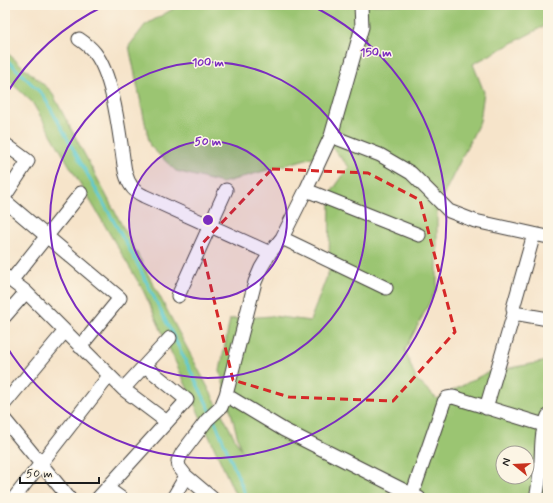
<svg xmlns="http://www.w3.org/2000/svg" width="553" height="503" font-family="Mynerve,sans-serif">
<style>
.green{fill:#9bc572;stroke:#5c7047;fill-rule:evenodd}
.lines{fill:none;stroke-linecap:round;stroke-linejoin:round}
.stream{stroke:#5dcad1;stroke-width:3}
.minor-casing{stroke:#3d3a36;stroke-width:15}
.minor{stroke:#fff;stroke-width:13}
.marked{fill:none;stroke:#d62828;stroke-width:3;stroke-dasharray:8 5;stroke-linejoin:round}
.ring{fill:none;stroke:#7b2cbf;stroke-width:2}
.centre{fill:#7b2cbf;stroke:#fcf5e5;stroke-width:2}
.ring-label{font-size:12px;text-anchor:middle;font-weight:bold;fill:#7b2cbf;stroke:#fcf5e5;stroke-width:3;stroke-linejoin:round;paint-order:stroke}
</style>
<rect width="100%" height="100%" fill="#fcf5e5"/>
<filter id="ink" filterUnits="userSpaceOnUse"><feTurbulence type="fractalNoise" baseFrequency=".025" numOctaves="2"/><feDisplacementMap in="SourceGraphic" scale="8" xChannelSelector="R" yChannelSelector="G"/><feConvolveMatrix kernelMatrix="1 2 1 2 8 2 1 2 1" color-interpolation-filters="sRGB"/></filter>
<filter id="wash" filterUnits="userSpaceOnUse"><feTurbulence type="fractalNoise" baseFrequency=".012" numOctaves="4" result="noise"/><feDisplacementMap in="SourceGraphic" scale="16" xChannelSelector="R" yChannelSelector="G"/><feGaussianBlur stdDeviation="0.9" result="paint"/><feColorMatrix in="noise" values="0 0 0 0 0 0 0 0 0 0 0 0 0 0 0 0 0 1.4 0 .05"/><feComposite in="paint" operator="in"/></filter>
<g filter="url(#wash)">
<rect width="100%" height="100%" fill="#f6e4ca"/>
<path class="green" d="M180,5H548V24L473,64L484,92L480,121L437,208V288L405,350L416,379L437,399L488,372L548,361V498H237L143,290L32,102L5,77V51L51,91L241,450L220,371L230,319L272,316L310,321L329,271L330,194L349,167L330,145L313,157L222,183L176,171L150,146L129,46L145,25ZM503,453H527V477H503Z"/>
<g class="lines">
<path class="stream" d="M5,58L43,95L136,261L211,412
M214,419L247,498"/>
</g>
</g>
<g filter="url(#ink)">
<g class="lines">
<defs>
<path id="minor" d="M79,39C85,43 91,48 95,53C112,75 118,124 122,151C124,163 124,177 132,187C134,191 140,194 144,196L270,253L261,268L255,282L226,395L221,407L207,420L182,453L178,461L179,467L186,476L212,498
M331,136L380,155L411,173L449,211L475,221L534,234L513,308L514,313L548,319
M5,144L28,161L5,196
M306,190L419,235
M5,201L120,298L80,347
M534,234L548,237
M282,238L386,288
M270,253L282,238L306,190L331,136L362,27L361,5
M5,276L26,292L123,389L167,422
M11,281L81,193
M178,296L226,190
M5,316L26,292
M123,389L170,338
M226,395L284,430L419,498
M5,403L65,331
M486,408L514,313
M5,420L69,498
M107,488L121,498
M412,495L444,402L447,398L453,397L544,425
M14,498L109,376
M98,498L187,400L145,366
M173,498L186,476
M536,498C539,486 540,473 541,460C542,443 541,432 548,416"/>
</defs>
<use href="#minor" class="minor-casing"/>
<use href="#minor" class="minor"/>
</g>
</g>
<path class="marked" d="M272,169L368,173L420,200L455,332L393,401L289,397L233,380L201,245Z"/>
<circle cx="208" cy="220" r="79" fill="#7b2cbf" fill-opacity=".12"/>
<g class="ring">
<circle cx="208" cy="220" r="79"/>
<circle cx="208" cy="220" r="158"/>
<path d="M5 96A238 238 0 0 1 106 5M310 5A238 238 0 1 1 5 344"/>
</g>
<circle cx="208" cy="220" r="6" class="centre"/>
<g class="ring-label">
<text x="376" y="56">150 m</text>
<text x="208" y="66">100 m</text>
<text x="208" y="145">50 m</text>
</g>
<rect width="553" height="503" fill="none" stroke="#fcf5e5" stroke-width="20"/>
<g transform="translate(515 465) rotate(288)"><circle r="19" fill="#fcf5e5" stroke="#a29e95"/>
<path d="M0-3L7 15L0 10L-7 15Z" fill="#c8321e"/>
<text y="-6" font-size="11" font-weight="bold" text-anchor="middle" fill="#1c1c1c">N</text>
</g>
<path d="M20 477v6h79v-6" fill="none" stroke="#1c1c1c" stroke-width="2"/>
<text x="26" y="477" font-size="12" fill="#1c1c1c" stroke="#fcf5e5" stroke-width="3" paint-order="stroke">50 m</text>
</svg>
